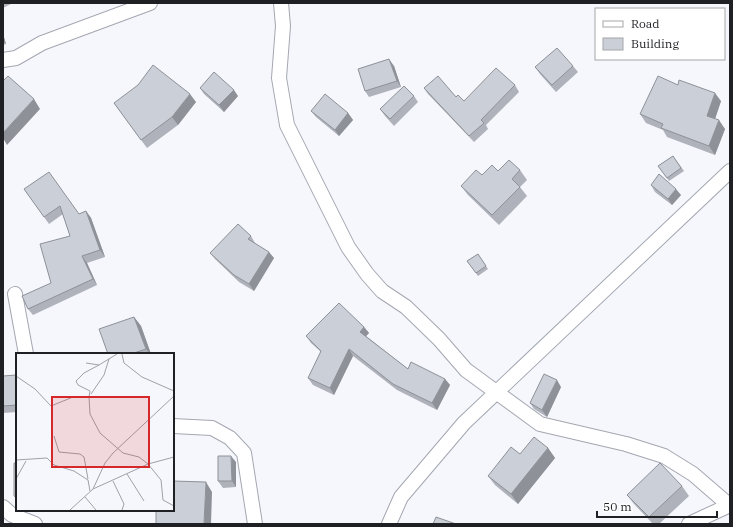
<svg xmlns="http://www.w3.org/2000/svg" width="733" height="527" font-family="'IBM Plex Serif',serif">
<style>
.lines{fill:none;stroke-linecap:round;stroke-linejoin:round}
.minor-casing{stroke:#a4a7b1;stroke-width:16}
.minor{stroke:#fff;stroke-width:14}
.wall{fill:#afb2ba}
.shaded-wall{fill:#8e9197}
.building{fill:#cbcfd8;stroke:#8e9197}
.inset-road{fill:none;stroke:#9fa1a6;stroke-width:1}
.view{fill:#d62828;fill-opacity:0.15;stroke:#d62828;stroke-width:2}
.inset-edge{fill:none;stroke:#1f2024;stroke-width:2}
</style>
<rect width="100%" height="100%" fill="#f5f7fd"/>
<g class="lines">
<defs>
<path id="minor" d="M281,3L283,26L279,78L287,125L348,247L367,274L382,291L406,307L439,339L466,370L540,424L626,444L664,456L693,474L730,506
M3,60L16,58L42,43L150,3
M15,294L26,354
M173,426L212,428L230,438L244,453L255,524
M3,507L12,515L35,524
M389,524L401,497L464,423L730,171
M689,524L730,505"/>
</defs>
<use href="#minor" class="minor-casing"/>
<use href="#minor" class="minor"/>
</g>
<path class="wall" d="M3,3H13L3,8Z
M3,34L6,44L3,45Z
M394,66L401,87L369,97L365,91Z
M573,66L578,72L556,92L540,74L535,67Z
M515,85L519,92L486,125L488,129L474,142L428,94L424,88L456,97L464,101Z
M678,85L721,101L715,119L725,129L715,155L667,137L663,130L646,123L640,114Z
M200,88L238,96L224,112L204,94Z
M414,96L418,102L394,126L385,116L380,109Z
M196,102L178,125L147,148L114,103Z
M311,111L348,113L353,120L339,136L316,117Z
M673,156L684,171L669,181L658,166Z
M520,170L527,180L520,187L527,196L499,225L468,195L461,186L482,175L498,171Z
M651,185L681,195L672,205L655,192Z
M24,189L79,214L86,211L91,218L105,257L87,263L97,285L33,315L28,309L51,283L70,236L63,214L49,224Z
M251,236L255,243L274,258L254,291L239,282L215,259L210,253Z
M478,254L488,269L478,276L467,261Z
M134,317L141,326L151,354H108Z
M364,327L369,333L366,336L408,369L445,379L450,385L437,410L397,390L353,356L334,395L313,385L308,378L321,352L311,343L306,336Z
M3,376L17,377V412L3,413Z
M561,387L547,417L534,409L530,403Z
M548,448L555,458L518,504L495,485L488,476L520,454Z
M236,462V487L223,488L218,481Z
M17,463V501L14,496Z
M682,486L689,496L659,524H653L634,504L627,495Z"/>
<path class="shaded-wall" d="M3,34L6,44L3,41Z
M389,59L394,66L401,87L397,81Z
M234,90L238,96L224,112L219,105Z
M715,93L721,101L713,125L707,116Z
M190,94L196,102L178,125L172,117Z
M34,99L40,109L7,145L3,138V133Z
M348,113L353,120L339,136L335,130Z
M719,120L725,129L715,155L709,146Z
M676,189L681,195L672,205L668,199Z
M86,211L91,218L105,257L100,250Z
M269,252L274,258L254,291L249,284Z
M82,256L87,263L97,285L93,279Z
M134,317L141,326L151,354H150L146,349Z
M364,327L369,333L364,338L360,332Z
M349,349L353,356L334,395L330,388Z
M445,379L450,385L437,410L432,403Z
M557,380L561,387L547,417L542,410Z
M548,448L555,458L518,504L511,494Z
M231,456L236,462V487L232,481Z
M206,482L212,492L211,524H204Z"/>
<path class="building" d="M557,48L573,66L552,85L535,67Z
M389,59L397,81L365,91L358,69Z
M153,65L190,94L172,117L141,140L114,103L138,85Z
M496,68L515,85L481,120L484,123L469,136L424,88L438,76L456,97L458,95L464,101Z
M214,72L234,90L219,105L200,88Z
M8,76L34,99L3,133V81Z
M658,76L678,85L679,80L715,93L707,116L719,120L709,146L661,128L663,124L640,114Z
M404,86L414,96L390,119L380,109Z
M325,94L348,113L335,130L311,111Z
M673,156L681,168L667,178L658,166Z
M509,160L520,170L512,179L520,187L492,215L461,186L476,170L482,175L492,165L498,171Z
M49,172L79,214L86,211L100,250L82,256L93,279L28,309L22,296L51,283L40,244L70,236L60,206L44,217L24,189Z
M659,174L676,189L668,199L651,185Z
M238,224L251,236L248,239L269,252L249,284L234,275L210,253Z
M478,254L486,266L476,273L467,261Z
M339,303L364,327L360,332L408,369L411,362L445,379L432,403L393,384L349,349L330,388L308,378L321,351L306,336Z
M134,317L146,349L131,354H108L99,329Z
M544,374L557,380L542,410L530,403Z
M16,375L17,389V405L3,406V376Z
M534,437L548,448L511,494L488,476L511,447L520,454Z
M218,456H231L232,481H218Z
M14,463H17V497L14,496Z
M660,463L682,486L649,517L627,495Z
M173,481L206,482L204,524H156V510H173Z
M436,517L456,524H433Z"/>
<g transform="translate(16 353)">
<rect width="158" height="158" fill="#f5f7fd"/>
<path class="inset-road" d="M106,1L108,10L126,24L158,38M70,10L83,12L101,1M0,23L19,36L35,53L57,44H73L74,61L84,80L107,100L123,104L132,111L145,127L147,147L158,153M75,41L88,22L93,6M73,44L74,38L62,32L60,28L68,20L83,12M38,83L43,99L64,101L68,104L72,126M0,107L31,105L38,112L58,118L72,127L74,138M111,121L128,148M0,126L10,108M97,128L108,151L106,157M77,136L89,110L97,100L158,43M69,144L80,157M54,157L77,136L132,111L158,104"/>
<path class="view" d="M36,44H133V114H36Z"/>
<rect width="158" height="158" class="inset-edge"/>
</g>
<rect width="733" height="527" fill="none" stroke="#1f2024" stroke-width="8"/>
<rect x="595" y="8" width="130" height="52" fill="#ffffff" stroke="#a5a6a7"/>
<rect x="603" y="21" width="20" height="6" fill="#ffffff" stroke="#a5a6a7"/>
<text x="631" y="28" font-size="12" fill="#1f2024">Road</text>
<rect x="603" y="38" width="20" height="12" fill="#cbcfd8" stroke="#a5a6a7"/>
<text x="631" y="48" font-size="12" fill="#1f2024">Building</text>
<path d="M597 511v6h120v-6" fill="none" stroke="#1f2024" stroke-width="2"/>
<text x="603" y="511" font-size="12" fill="#1f2024" stroke="#ffffff" stroke-width="3" paint-order="stroke">50 m</text>
</svg>
